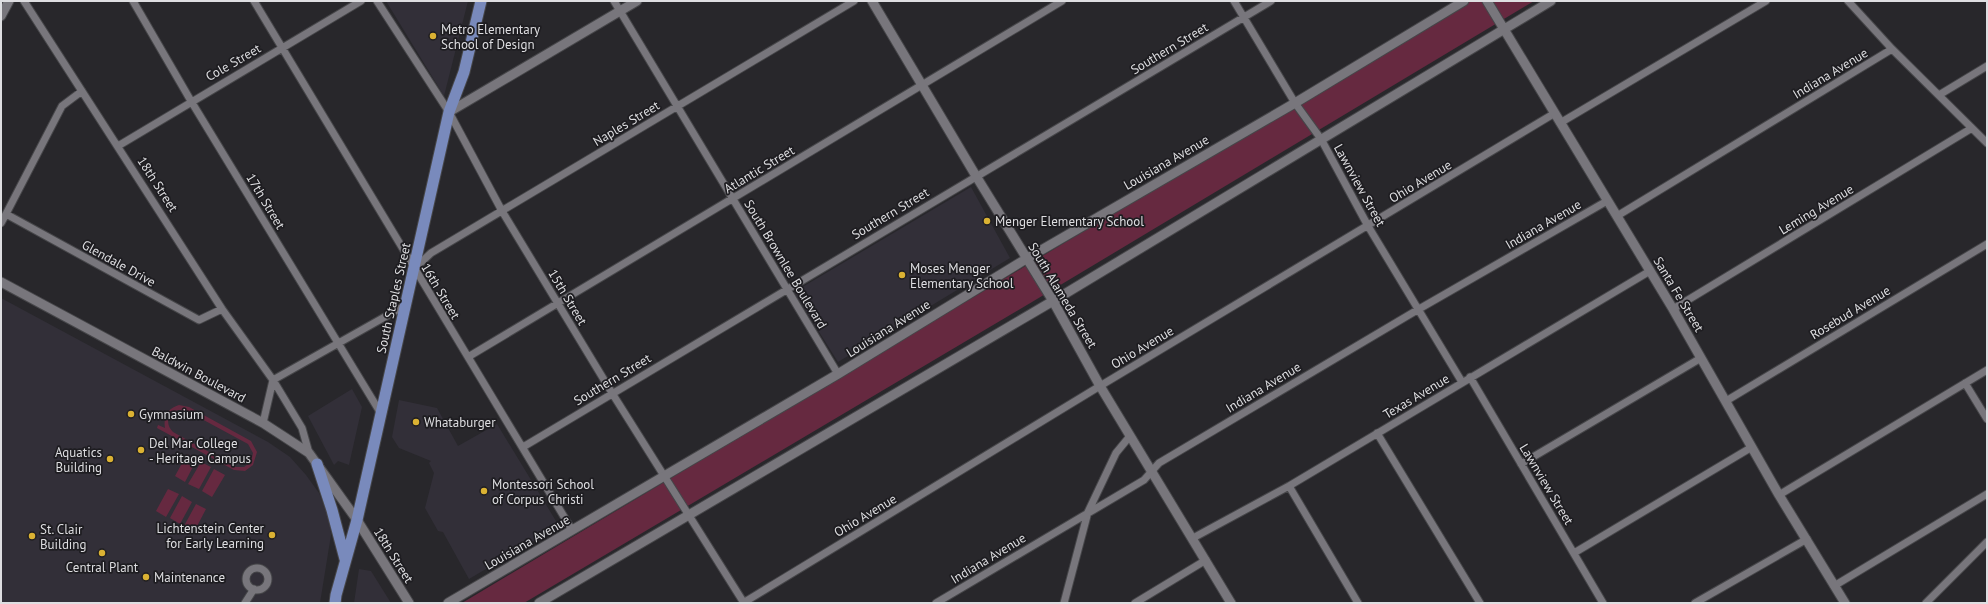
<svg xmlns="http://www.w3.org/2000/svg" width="1988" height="604" font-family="'PT Sans',sans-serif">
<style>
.built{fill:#322f38}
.green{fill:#662940;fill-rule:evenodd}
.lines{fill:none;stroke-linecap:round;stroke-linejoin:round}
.street-casing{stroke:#464649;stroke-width:9}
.secondary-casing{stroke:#464649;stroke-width:11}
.primary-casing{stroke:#464649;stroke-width:13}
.street{stroke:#78767c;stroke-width:7}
.secondary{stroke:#78767c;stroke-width:9}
.primary{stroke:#798abc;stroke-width:11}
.poi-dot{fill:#dbb233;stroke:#1e1d21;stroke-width:1.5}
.labels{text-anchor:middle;stroke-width:3.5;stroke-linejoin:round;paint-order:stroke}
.poi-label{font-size:13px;fill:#dedee1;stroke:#1e1d21;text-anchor:start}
.street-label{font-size:13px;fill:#dedee1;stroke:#1e1d21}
</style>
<rect width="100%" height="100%" fill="#28272b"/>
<path class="built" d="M386,1H468L444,96Z
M971,187L1010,258L838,362L794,292Z
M1,298L268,442L290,457L306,475L319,493L329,517L331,535L320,603H1Z
M352,389L362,407L349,465L338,461L334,465L308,416Z
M399,400L437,408L458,446L497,424L559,526L469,579L443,532L438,531L425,508L434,473L429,463L431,461L399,448L392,437Z
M359,569L371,571L391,603H354Z"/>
<path class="green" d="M1469,1H1534L1032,302L524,603H462Z
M179,405L189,407L251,441L257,452L253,465L245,471L234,470L157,428L158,425L165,428C163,417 168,408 179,405ZM178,410L187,411L248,444L253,453L251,462L244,467H236L173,432C165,424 167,414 178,410Z
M187,454L197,459L185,482L175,476Z
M201,462L211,467L199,489L188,484Z
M214,469L225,475L212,497L202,491Z
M168,489L179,494L166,517L156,511Z
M182,496L192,502L180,524L170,518Z
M196,504L206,509L194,532L184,526Z"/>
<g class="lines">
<defs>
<path id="street" d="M24,1L222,309L273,380L263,423
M133,1L191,101L380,412
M254,1L572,530
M377,1L449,112L502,211L612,393L744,603
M614,1L838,374
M1234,1L1295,103L1321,139L1368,226L1462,382
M1848,1L1892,49L1987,143
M1939,95L1987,66
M1560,123L1766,1
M118,146L361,1
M6,214L62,106L82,91
M1617,216L1892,49
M1,223L6,214L199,320L222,309
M414,269L431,253L854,1
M1673,309L1972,128
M468,357L1062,1
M1470,377L1603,603
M1965,383L1987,419
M1726,401L1987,244
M1377,433L1480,603
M523,447L1271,1
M309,453L302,428L273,380L406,305
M1521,464L1701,358
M1289,486L1358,603
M1779,495L1987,370
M1193,538L1289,486L1650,271
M1574,553L1752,447
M246 579a11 11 0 1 1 22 0a11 11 0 1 1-22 0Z
M1834,586L1987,494
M245,603L254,589
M743,603L1100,386L1555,113
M936,603L1144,480L1159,463L1419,309L1607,201
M1064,603L1088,512L1116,453L1130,436
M1135,603L1206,560
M1695,603L1807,539
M1926,603L1987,542"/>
<path id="secondary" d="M872,1L976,176L1053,301L1100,386L1231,603
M1487,1L1673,309L1779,495L1845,603
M1,16L9,1
M449,112L637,1
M1,282L263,423L309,453L357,520L409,603
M448,603L838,374L1026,259L1295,103L1464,1
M539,603L1053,301L1551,1"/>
<path id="primary" d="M317,464L332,510L345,559
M335,603L336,595L357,520L449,112L464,72L481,1"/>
</defs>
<use href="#street" class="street-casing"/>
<use href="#secondary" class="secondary-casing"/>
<use href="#primary" class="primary-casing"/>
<use href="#street" class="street"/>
<use href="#secondary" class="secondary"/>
<use href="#primary" class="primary"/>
</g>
<g class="poi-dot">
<circle cx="433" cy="36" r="4"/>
<circle cx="987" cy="221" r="4"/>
<circle cx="902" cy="275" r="4"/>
<circle cx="131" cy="414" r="4"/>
<circle cx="416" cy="422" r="4"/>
<circle cx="141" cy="450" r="4"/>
<circle cx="110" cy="459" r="4"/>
<circle cx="484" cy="491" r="4"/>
<circle cx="272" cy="535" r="4"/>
<circle cx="32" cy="536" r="4"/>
<circle cx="102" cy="553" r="4"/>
<circle cx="146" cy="577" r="4"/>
</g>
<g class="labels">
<g class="poi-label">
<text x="441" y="34">Metro Elementary<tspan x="441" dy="15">School of Design</tspan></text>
<text x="995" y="226">Menger Elementary School</text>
<text x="910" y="273">Moses Menger<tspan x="910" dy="15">Elementary School</tspan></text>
<text x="139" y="419">Gymnasium</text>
<text x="424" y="427">Whataburger</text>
<text x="149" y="448">Del Mar College<tspan x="149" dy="15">- Heritage Campus</tspan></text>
<text x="102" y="457" text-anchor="end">Aquatics<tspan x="102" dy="15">Building</tspan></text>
<text x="492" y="489">Montessori School<tspan x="492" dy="15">of Corpus Christi</tspan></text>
<text x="264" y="533" text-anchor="end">Lichtenstein Center<tspan x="264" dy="15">for Early Learning</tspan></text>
<text x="40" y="534">St. Clair<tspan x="40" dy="15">Building</tspan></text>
<text x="102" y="572" text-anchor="middle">Central Plant</text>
<text x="154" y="582">Maintenance</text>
</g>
<g class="street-label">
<text transform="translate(1169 48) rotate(-31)" y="5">Southern Street</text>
<text transform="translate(233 62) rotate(-30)" y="5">Cole Street</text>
<text transform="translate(1830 73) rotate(-31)" y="5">Indiana Avenue</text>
<text transform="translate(626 123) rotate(-31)" y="5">Naples Street</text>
<text transform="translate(1166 162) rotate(-30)" y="5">Louisiana Avenue</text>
<text transform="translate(759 169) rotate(-31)" y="5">Atlantic Street</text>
<text transform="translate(1420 181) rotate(-31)" y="5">Ohio Avenue</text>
<text transform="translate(158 184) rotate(57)" y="5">18th Street</text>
<text transform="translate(1360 185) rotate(61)" y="5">Lawnview Street</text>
<text transform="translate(266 201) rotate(59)" y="5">17th Street</text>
<text transform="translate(1816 209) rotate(-31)" y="5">Leming Avenue</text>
<text transform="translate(890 213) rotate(-31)" y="5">Southern Street</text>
<text transform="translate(1543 224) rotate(-30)" y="5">Indiana Avenue</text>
<text transform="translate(119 263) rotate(29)" y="5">Glendale Drive</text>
<text transform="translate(786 264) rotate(59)" y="5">South Brownlee Boulevard</text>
<text transform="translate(441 291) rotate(59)" y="5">16th Street</text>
<text transform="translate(1679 294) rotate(59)" y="5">Santa Fe Street</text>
<text transform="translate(1063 295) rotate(59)" y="5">South Alameda Street</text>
<text transform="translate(568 297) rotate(59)" y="5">15th Street</text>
<text transform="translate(393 298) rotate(-77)" y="5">South Staples Street</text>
<text transform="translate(1850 312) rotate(-31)" y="5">Rosebud Avenue</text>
<text transform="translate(888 328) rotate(-32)" y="5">Louisiana Avenue</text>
<text transform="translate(1142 347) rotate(-31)" y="5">Ohio Avenue</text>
<text transform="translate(199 374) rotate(28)" y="5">Baldwin Boulevard</text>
<text transform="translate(612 379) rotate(-31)" y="5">Southern Street</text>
<text transform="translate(1263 387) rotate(-31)" y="5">Indiana Avenue</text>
<text transform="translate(1416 396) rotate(-31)" y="5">Texas Avenue</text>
<text transform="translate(1547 484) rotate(59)" y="5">Lawnview Street</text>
<text transform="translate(865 515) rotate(-31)" y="5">Ohio Avenue</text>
<text transform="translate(527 542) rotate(-30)" y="5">Louisiana Avenue</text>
<text transform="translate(394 555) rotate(58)" y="5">18th Street</text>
<text transform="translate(988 558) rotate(-31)" y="5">Indiana Avenue</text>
</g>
</g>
<rect width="1988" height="604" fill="none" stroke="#dedee1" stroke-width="4"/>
</svg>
